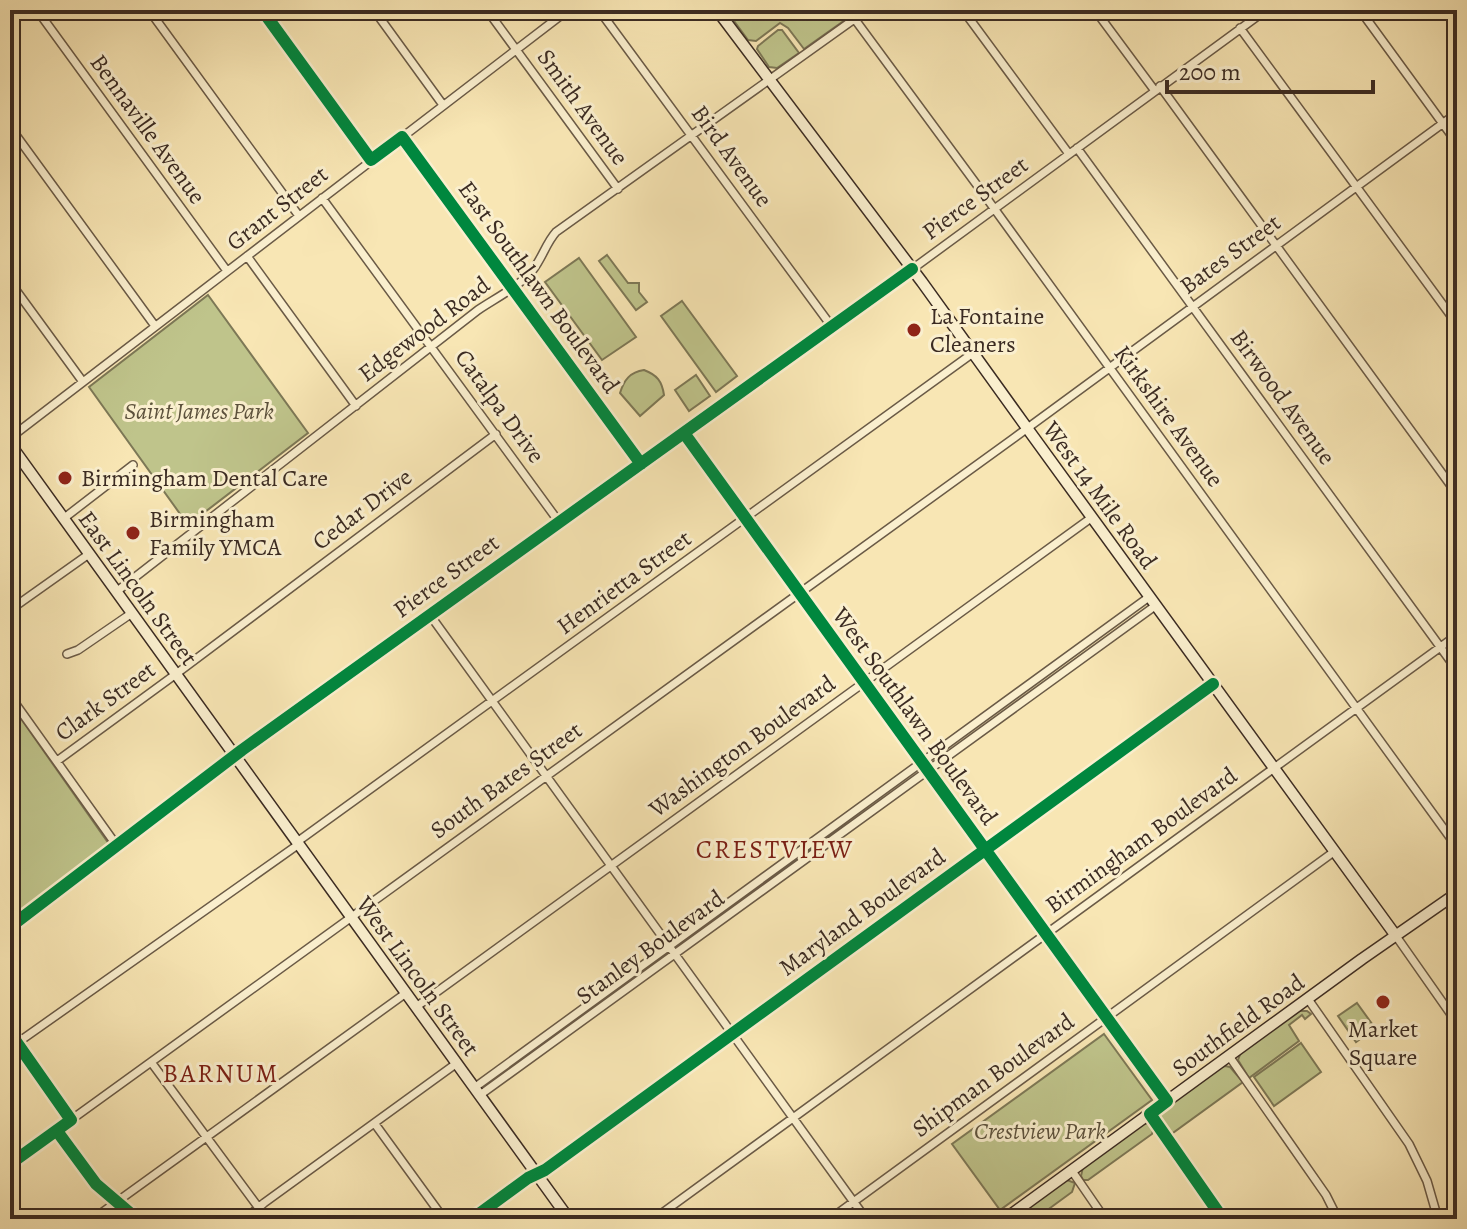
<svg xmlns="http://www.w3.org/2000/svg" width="1467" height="1229" font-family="Alegreya,serif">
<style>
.green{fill:#bfc48b;stroke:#7d7856;stroke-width:2}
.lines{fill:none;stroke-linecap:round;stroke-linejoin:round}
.street-casing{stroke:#6a5a46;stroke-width:10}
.secondary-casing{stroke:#3b2b22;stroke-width:13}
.street{stroke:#faefce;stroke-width:7}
.secondary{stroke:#faefce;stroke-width:10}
.cycleway-casing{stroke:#faefce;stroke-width:17}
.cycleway{stroke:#00873e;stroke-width:12}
.poi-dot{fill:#8f2418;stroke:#faefce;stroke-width:3}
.labels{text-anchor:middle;stroke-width:6;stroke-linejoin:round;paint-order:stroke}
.street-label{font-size:24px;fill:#3b2b22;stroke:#faefce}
.poi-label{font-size:24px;fill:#3b2b22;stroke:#faefce;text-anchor:start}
.park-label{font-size:24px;font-style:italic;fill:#5c513c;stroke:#faefce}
.neighbourhood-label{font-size:26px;letter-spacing:2px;fill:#7a1f14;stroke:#faefce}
</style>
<rect width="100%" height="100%" fill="#f8e6b4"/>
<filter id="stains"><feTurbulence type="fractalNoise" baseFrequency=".0025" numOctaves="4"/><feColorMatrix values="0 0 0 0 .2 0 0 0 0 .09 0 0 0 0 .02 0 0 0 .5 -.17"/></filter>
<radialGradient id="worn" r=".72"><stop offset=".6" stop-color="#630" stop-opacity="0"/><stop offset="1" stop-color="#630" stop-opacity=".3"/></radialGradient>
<path class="green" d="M726,10H844L848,15L845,20L804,49L788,28L780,23L756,41L748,40Z
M778,30H782L799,53L777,68L769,67L757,49L758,46Z
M607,255L628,283H639V292L647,302L636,310L599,261Z
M579,258L636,337L602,360L545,282Z
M208,295L308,433L188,525L89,387Z
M682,301L737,376L716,392L661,316Z
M644,370C657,375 662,381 664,395L640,416L620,393C624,380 630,372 644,370Z
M696,375L710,396L689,411L675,390Z
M10,703L109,844L10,918Z
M1357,1003L1375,1028L1356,1042L1338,1016Z
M1299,1011H1307L1311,1014L1305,1019L1302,1015L1289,1025L1299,1041L1249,1078L1238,1060L1241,1052Z
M1104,1034L1152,1100L1000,1210L952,1144Z
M1301,1043L1321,1072L1274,1106L1254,1077Z
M1225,1066L1230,1067L1243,1082L1170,1135C1165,1127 1156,1119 1162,1110L1221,1067Z
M1150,1123L1154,1127L1152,1134L1088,1180H1083L1081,1176L1083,1167L1142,1124Z
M1067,1180L1075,1183L1072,1192L1035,1219H1011Z"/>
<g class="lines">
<defs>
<path id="street" d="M37,10L227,271
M149,10L299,216
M262,10L371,160
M374,10L443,105
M487,10L618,189
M599,10L832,327
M848,10L988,200L1457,847
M963,10L1069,154
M1095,10L1155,91
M1360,10L1457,143
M1240,28L1457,324
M1160,86L1457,494
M10,127L155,326
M402,137L641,464
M1077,148L1457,670
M322,198L559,522
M247,256L356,406
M10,282L83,382
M684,433L1167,1101
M10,438L568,10
M63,519L133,465
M116,592L478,310C496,298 518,287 532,271C542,259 546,243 556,232L867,10
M10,610L89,554
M430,615L866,1219
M67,654L78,650L132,613
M10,696L117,846
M57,761L176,674L496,434
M297,842L973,353
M10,927L242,750L855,311L1266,10
M1396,936L1457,1023
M1308,999L1409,1144L1427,1181L1438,1219
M416,1007L1091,518
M10,1033L71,1120
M10,1048L299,844
M1229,1056L1326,1195L1338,1219
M151,1062L267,1219
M474,1088L1149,597
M480,1095L1155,606
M1150,1114L1223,1219
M375,1124L444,1219
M57,1131L96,1184L137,1219
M10,1164L1014,438L1457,113
M1072,1171L1105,1219
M93,1219L406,993
M245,1219L264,1203L457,1063
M472,1219L528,1178L545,1170L1213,684
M654,1219L1457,635
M830,1219L1335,851"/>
<path id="secondary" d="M717,10L922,282L1027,428L1396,936
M10,444L569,1219
M1005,1219L1362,959L1457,893"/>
</defs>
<use href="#street" class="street-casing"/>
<use href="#secondary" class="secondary-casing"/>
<use href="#street" class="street"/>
<use href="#secondary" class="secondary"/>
<defs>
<path id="cycleway" d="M262,10L371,160L402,137L641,464
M684,433L1167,1101L1150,1114L1223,1219
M10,927L242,750L912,269
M10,1033L71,1120L10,1164
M57,1131L96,1184L137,1219
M472,1219L528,1178L545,1170L1213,684"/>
</defs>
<use href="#cycleway" class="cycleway-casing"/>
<use href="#cycleway" class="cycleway"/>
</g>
<g class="poi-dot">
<circle cx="914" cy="330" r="8"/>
<circle cx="65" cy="478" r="8"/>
<circle cx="133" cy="533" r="8"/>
<circle cx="1383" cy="1002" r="8"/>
</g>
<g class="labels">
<g class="street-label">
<text transform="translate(583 107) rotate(54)" y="8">Smith Avenue</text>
<text transform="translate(148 129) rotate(54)" y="8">Bennaville Avenue</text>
<text transform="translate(732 156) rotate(54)" y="8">Bird Avenue</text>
<text transform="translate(975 198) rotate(-36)" y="8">Pierce Street</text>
<text transform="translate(277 208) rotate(-38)" y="8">Grant Street</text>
<text transform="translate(1230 254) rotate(-36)" y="8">Bates Street</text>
<text transform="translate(539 287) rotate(54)" y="8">East Southlawn Boulevard</text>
<text transform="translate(424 329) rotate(-37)" y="8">Edgewood Road</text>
<text transform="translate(1283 397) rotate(54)" y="8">Birwood Avenue</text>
<text transform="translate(500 406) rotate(54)" y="8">Catalpa Drive</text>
<text transform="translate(1169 416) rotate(54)" y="8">Kirkshire Avenue</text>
<text transform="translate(1100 495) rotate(54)" y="8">West 14 Mile Road</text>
<text transform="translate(362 509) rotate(-37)" y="8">Cedar Drive</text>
<text transform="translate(446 576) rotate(-36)" y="8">Pierce Street</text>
<text transform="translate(624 582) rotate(-36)" y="8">Henrietta Street</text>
<text transform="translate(138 588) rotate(54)" y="8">East Lincoln Street</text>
<text transform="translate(105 701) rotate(-36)" y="8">Clark Street</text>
<text transform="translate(915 716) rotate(54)" y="8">West Southlawn Boulevard</text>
<text transform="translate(742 746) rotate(-36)" y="8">Washington Boulevard</text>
<text transform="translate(506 780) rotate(-36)" y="8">South Bates Street</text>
<text transform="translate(1141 840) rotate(-36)" y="8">Birmingham Boulevard</text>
<text transform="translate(862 912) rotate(-36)" y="8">Maryland Boulevard</text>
<text transform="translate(650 947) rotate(-36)" y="8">Stanley Boulevard</text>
<text transform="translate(418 976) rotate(54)" y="8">West Lincoln Street</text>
<text transform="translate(1238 1025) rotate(-36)" y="8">Southfield Road</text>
<text transform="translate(993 1075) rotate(-36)" y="8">Shipman Boulevard</text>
</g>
<g class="poi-label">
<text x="930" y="324">La Fontaine<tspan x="930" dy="28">Cleaners</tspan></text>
<text x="81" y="486">Birmingham Dental Care</text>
<text x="149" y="527">Birmingham<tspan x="149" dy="28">Family YMCA</tspan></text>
<text x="1383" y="1037" text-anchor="middle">Market<tspan x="1383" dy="28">Square</tspan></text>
</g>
<g class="park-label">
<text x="199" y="419">Saint James Park</text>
<text x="1040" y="1139">Crestview Park</text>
</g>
<g class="neighbourhood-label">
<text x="775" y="858">CRESTVIEW</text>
<text x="221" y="1082">BARNUM</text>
</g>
</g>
<rect width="1467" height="1229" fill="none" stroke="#f8e6b4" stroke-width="40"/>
<rect x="12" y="12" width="1443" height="1205" fill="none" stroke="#3b2b22" stroke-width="4"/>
<rect x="20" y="20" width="1427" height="1189" fill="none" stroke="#3b2b22" stroke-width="2"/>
<path d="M1167 80v12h206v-12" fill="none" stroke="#3b2b22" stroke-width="4"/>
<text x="1179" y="80" font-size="24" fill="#3b2b22" stroke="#faefce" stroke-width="6" paint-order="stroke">200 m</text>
<rect width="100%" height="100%" filter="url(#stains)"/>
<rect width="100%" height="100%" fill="url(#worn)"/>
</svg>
